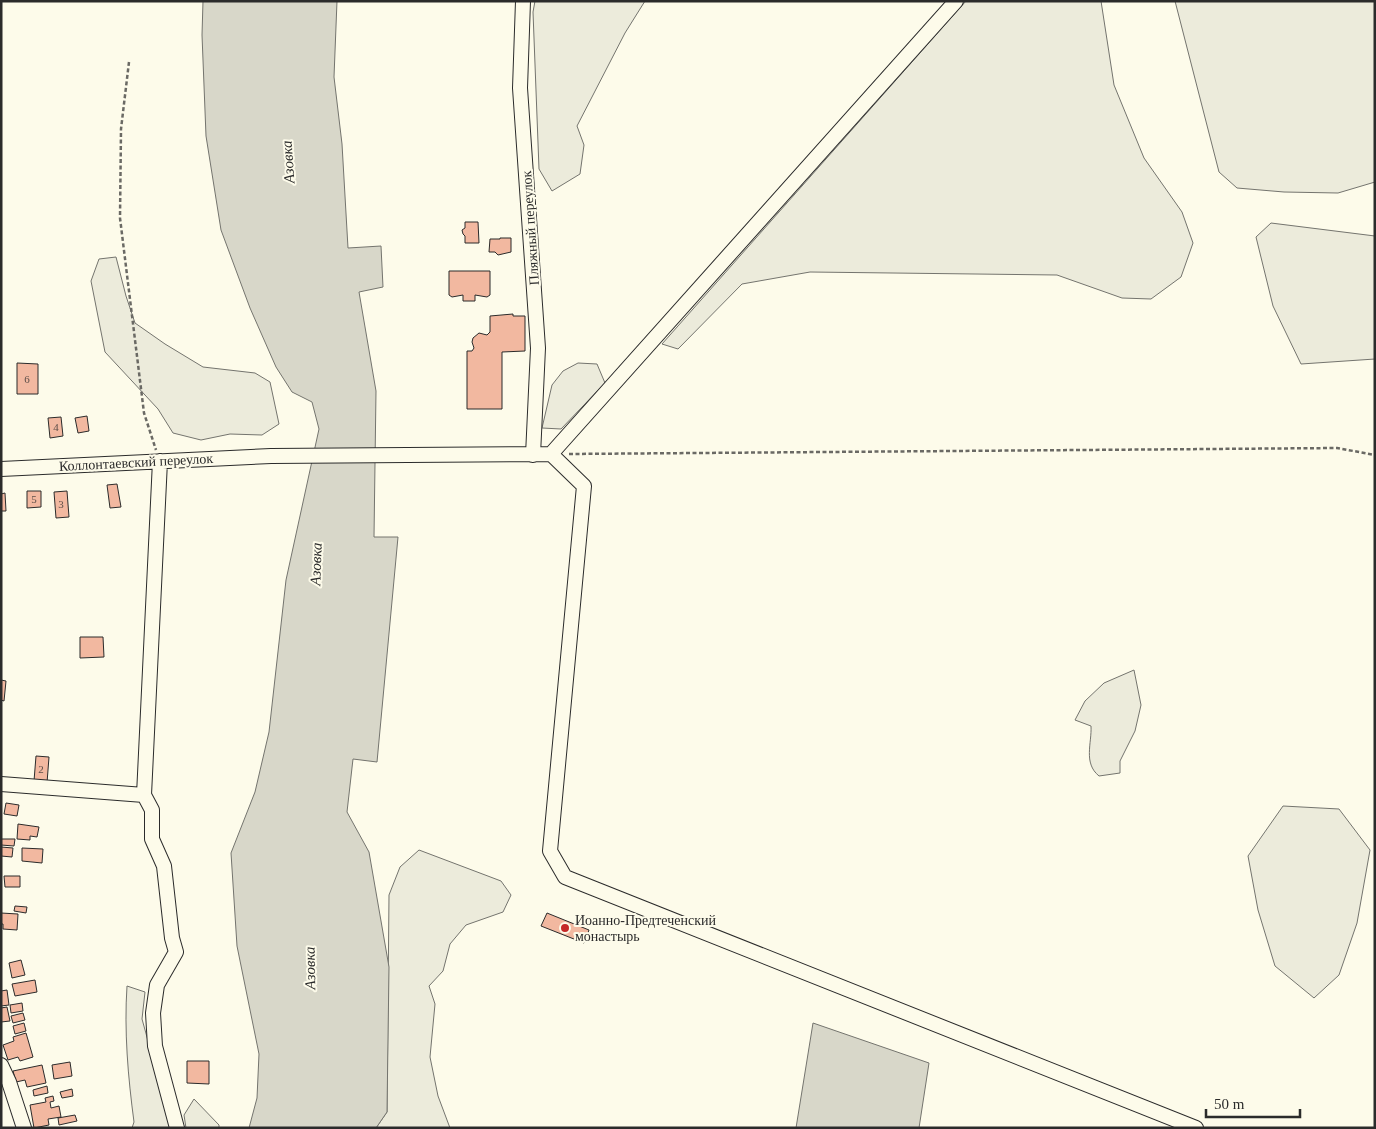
<svg xmlns="http://www.w3.org/2000/svg" width="1376" height="1129" font-family="Georgia,serif">
<style>
.green{fill:#ecebdb;stroke:#74746e}
.water{fill:#d8d7c9;stroke:#74746e}
.building{fill:#f2b8a0;stroke:#2b2b2b}
.lines{fill:none;stroke-linecap:round;stroke-linejoin:round}
.minor-casing{stroke:#2b2b2b;stroke-width:16}
.path{stroke:#6a6964;stroke-width:2.5;stroke-dasharray:4 2.5;stroke-linecap:butt}
.minor{stroke:#fdfbea;stroke-width:14}
.poi-dot{fill:#c62828;stroke:#fdfbea;stroke-width:2}
.labels{text-anchor:middle;stroke-width:4;stroke-linejoin:round;paint-order:stroke}
.number-label{font-size:11px;fill:#5d4e48}
.street-label{font-size:14px;fill:#2b2b2b;stroke:#fdfbea}
.poi-label{font-size:14px;fill:#2b2b2b;stroke:#fdfbea;text-anchor:start}
.water-label{font-size:15px;font-style:italic;fill:#2b2b2b;stroke:#fdfbea}
</style>
<rect width="100%" height="100%" fill="#fdfbea"/>
<path class="green" d="M535,1H645L625,33L577,126L584,145L580,174L552,191L539,169L533,12Z
M966,1H1101L1114,85L1144,158L1182,212L1193,243L1181,277L1151,299L1122,298L1057,275L810,272L742,284L678,349L662,344Z
M1175,1H1375V182L1338,193L1284,192L1237,188L1219,172Z
M1271,223L1375,236V359L1301,364L1273,306L1256,237Z
M116,257L126,296L135,323L165,344L203,367L255,373L270,382L279,424L262,435L230,434L201,440L173,433L158,409L105,352L91,281L99,259Z
M578,363L597,364L605,383L561,429L542,428L552,385L563,371Z
M1134,670L1141,705L1135,731L1120,761V773L1099,776C1083,763 1092,743 1091,726L1075,720L1085,701L1104,683Z
M1283,806L1339,809L1370,850L1357,923L1339,975L1314,998L1275,966L1258,910L1248,856Z
M419,850L501,881L511,895L503,912L466,925L450,944L443,971L429,986L435,1004L430,1057L438,1096L450,1128H376L387,1112L389,895L400,867Z
M127,986L145,992L142,1019L172,1128H132L134,1122C128,1077 124,1031 127,986Z
M194,1099L219,1125V1128H186L184,1115Z"/>
<path class="water" d="M203,1H337L334,77L342,144L348,248L381,246L383,287L359,292L376,391L374,537H398L377,762L353,759L347,812L369,852L389,967L387,1112L376,1128H249L257,1098L259,1054L237,946L231,853L255,792L269,732L286,580L319,429L312,402L292,392L276,367L250,308L221,230L206,136L202,35Z
M813,1023L929,1063L919,1128H796Z"/>
<path class="building" d="M465,222H478L479,243H465V236L463,234L462,230L465,228Z
M500,238H511V252L498,255L495,252H489L490,239H500Z
M449,271H490V295L487,297L475,295V301H463V295L452,297L449,295Z
M513,314V316H525V351L502,352V409H467V351H472L474,348L472,342L473,338L479,333L487,335L490,332V316Z
M17,363L38,364V394H17Z
M87,416L89,431L78,433L75,418Z
M61,417L63,436L50,438L48,418Z
M117,484L121,507L110,508L107,485Z
M27,491H41V507L27,508Z
M67,491L69,517L56,518L54,492Z
M5,493L6,511H1V494Z
M80,637H103L104,657L80,658Z
M1,680L6,681L4,701L1,700Z
M36,756L49,757L47,783L34,781Z
M6,803L19,805L17,816L4,814Z
M18,824L39,827L37,837L30,836V840L17,839Z
M1,839H15L14,846L1,845Z
M1,847L13,848L12,857L1,856Z
M22,848L43,849L42,863L22,861Z
M4,876H20V887H5Z
M15,906L27,907L26,913L14,911Z
M1,913L18,914L17,930L3,929V924H1Z
M547,913L589,930L584,943L541,926Z
M21,960L25,975L12,978L9,963Z
M35,980L37,992L15,996L12,984Z
M7,990L9,1005L1,1006V991Z
M22,1003L23,1011L11,1013L10,1005Z
M7,1007L10,1021L1,1022V1008Z
M23,1013L25,1020L13,1023L11,1016Z
M24,1023L26,1031L15,1034L13,1026Z
M26,1033L33,1057L20,1061L18,1057L8,1060L3,1045L14,1041L13,1037Z
M187,1061H209V1084L187,1083Z
M70,1062L72,1076L54,1079L52,1065Z
M42,1065L46,1083L27,1087L25,1080L16,1082L13,1071Z
M47,1086L48,1093L34,1096L33,1090Z
M72,1089L73,1096L62,1098L60,1092Z
M53,1096L54,1101L50,1102L51,1108L59,1106L61,1117L48,1119L49,1125L34,1128L30,1105L46,1102L45,1098Z
M75,1115L77,1121L59,1125L58,1118Z"/>
<g class="lines">
<defs>
<path id="minor" d="M523,1L520,88L538,348L533,455
M551,454L584,486L550,851L565,877L1196,1128
M160,461L144,795L152,810V839L164,866L172,938L176,952L157,985L153,1013L155,1046L177,1128
M1,469L271,456L551,454L956,1
M1,784L144,795
M1,1065L9,1082L24,1128"/>
</defs>
<use href="#minor" class="minor-casing"/>
<path class="path" d="M129,62L121,129L120,218L144,413L156,450
M569,454L1337,448L1375,455"/>
<use href="#minor" class="minor"/>
</g>
<circle class="poi-dot" cx="565" cy="928" r="5"/>
<g class="labels">
<g class="number-label">
<text x="27" y="383">6</text>
<text x="56" y="431">4</text>
<text x="34" y="503">5</text>
<text x="61" y="508">3</text>
<text x="41" y="773">2</text>
</g>
<g class="street-label">
<text transform="translate(530 228) rotate(-94)" y="5">Пляжный переулок</text>
<text transform="translate(136 462) rotate(-3)" y="5">Коллонтаевский переулок</text>
</g>
<g class="poi-label">
<text x="575" y="925">Иоанно-Предтеченский<tspan x="575" dy="16">монастырь</tspan></text>
</g>
<g class="water-label">
<text transform="translate(288 162) rotate(-94)" y="5">Азовка</text>
<text transform="translate(316 564) rotate(-88)" y="5">Азовка</text>
<text transform="translate(310 968) rotate(-91)" y="5">Азовка</text>
</g>
</g>
<rect width="1376" height="1129" fill="none" stroke="#2b2b2b" stroke-width="5"/>
<path d="M1206 1109v8h94v-8" fill="none" stroke="#2b2b2b" stroke-width="2.5"/>
<text x="1214" y="1109" font-size="15" fill="#2b2b2b" stroke="#fdfbea" stroke-width="4" paint-order="stroke">50 m</text>
</svg>
